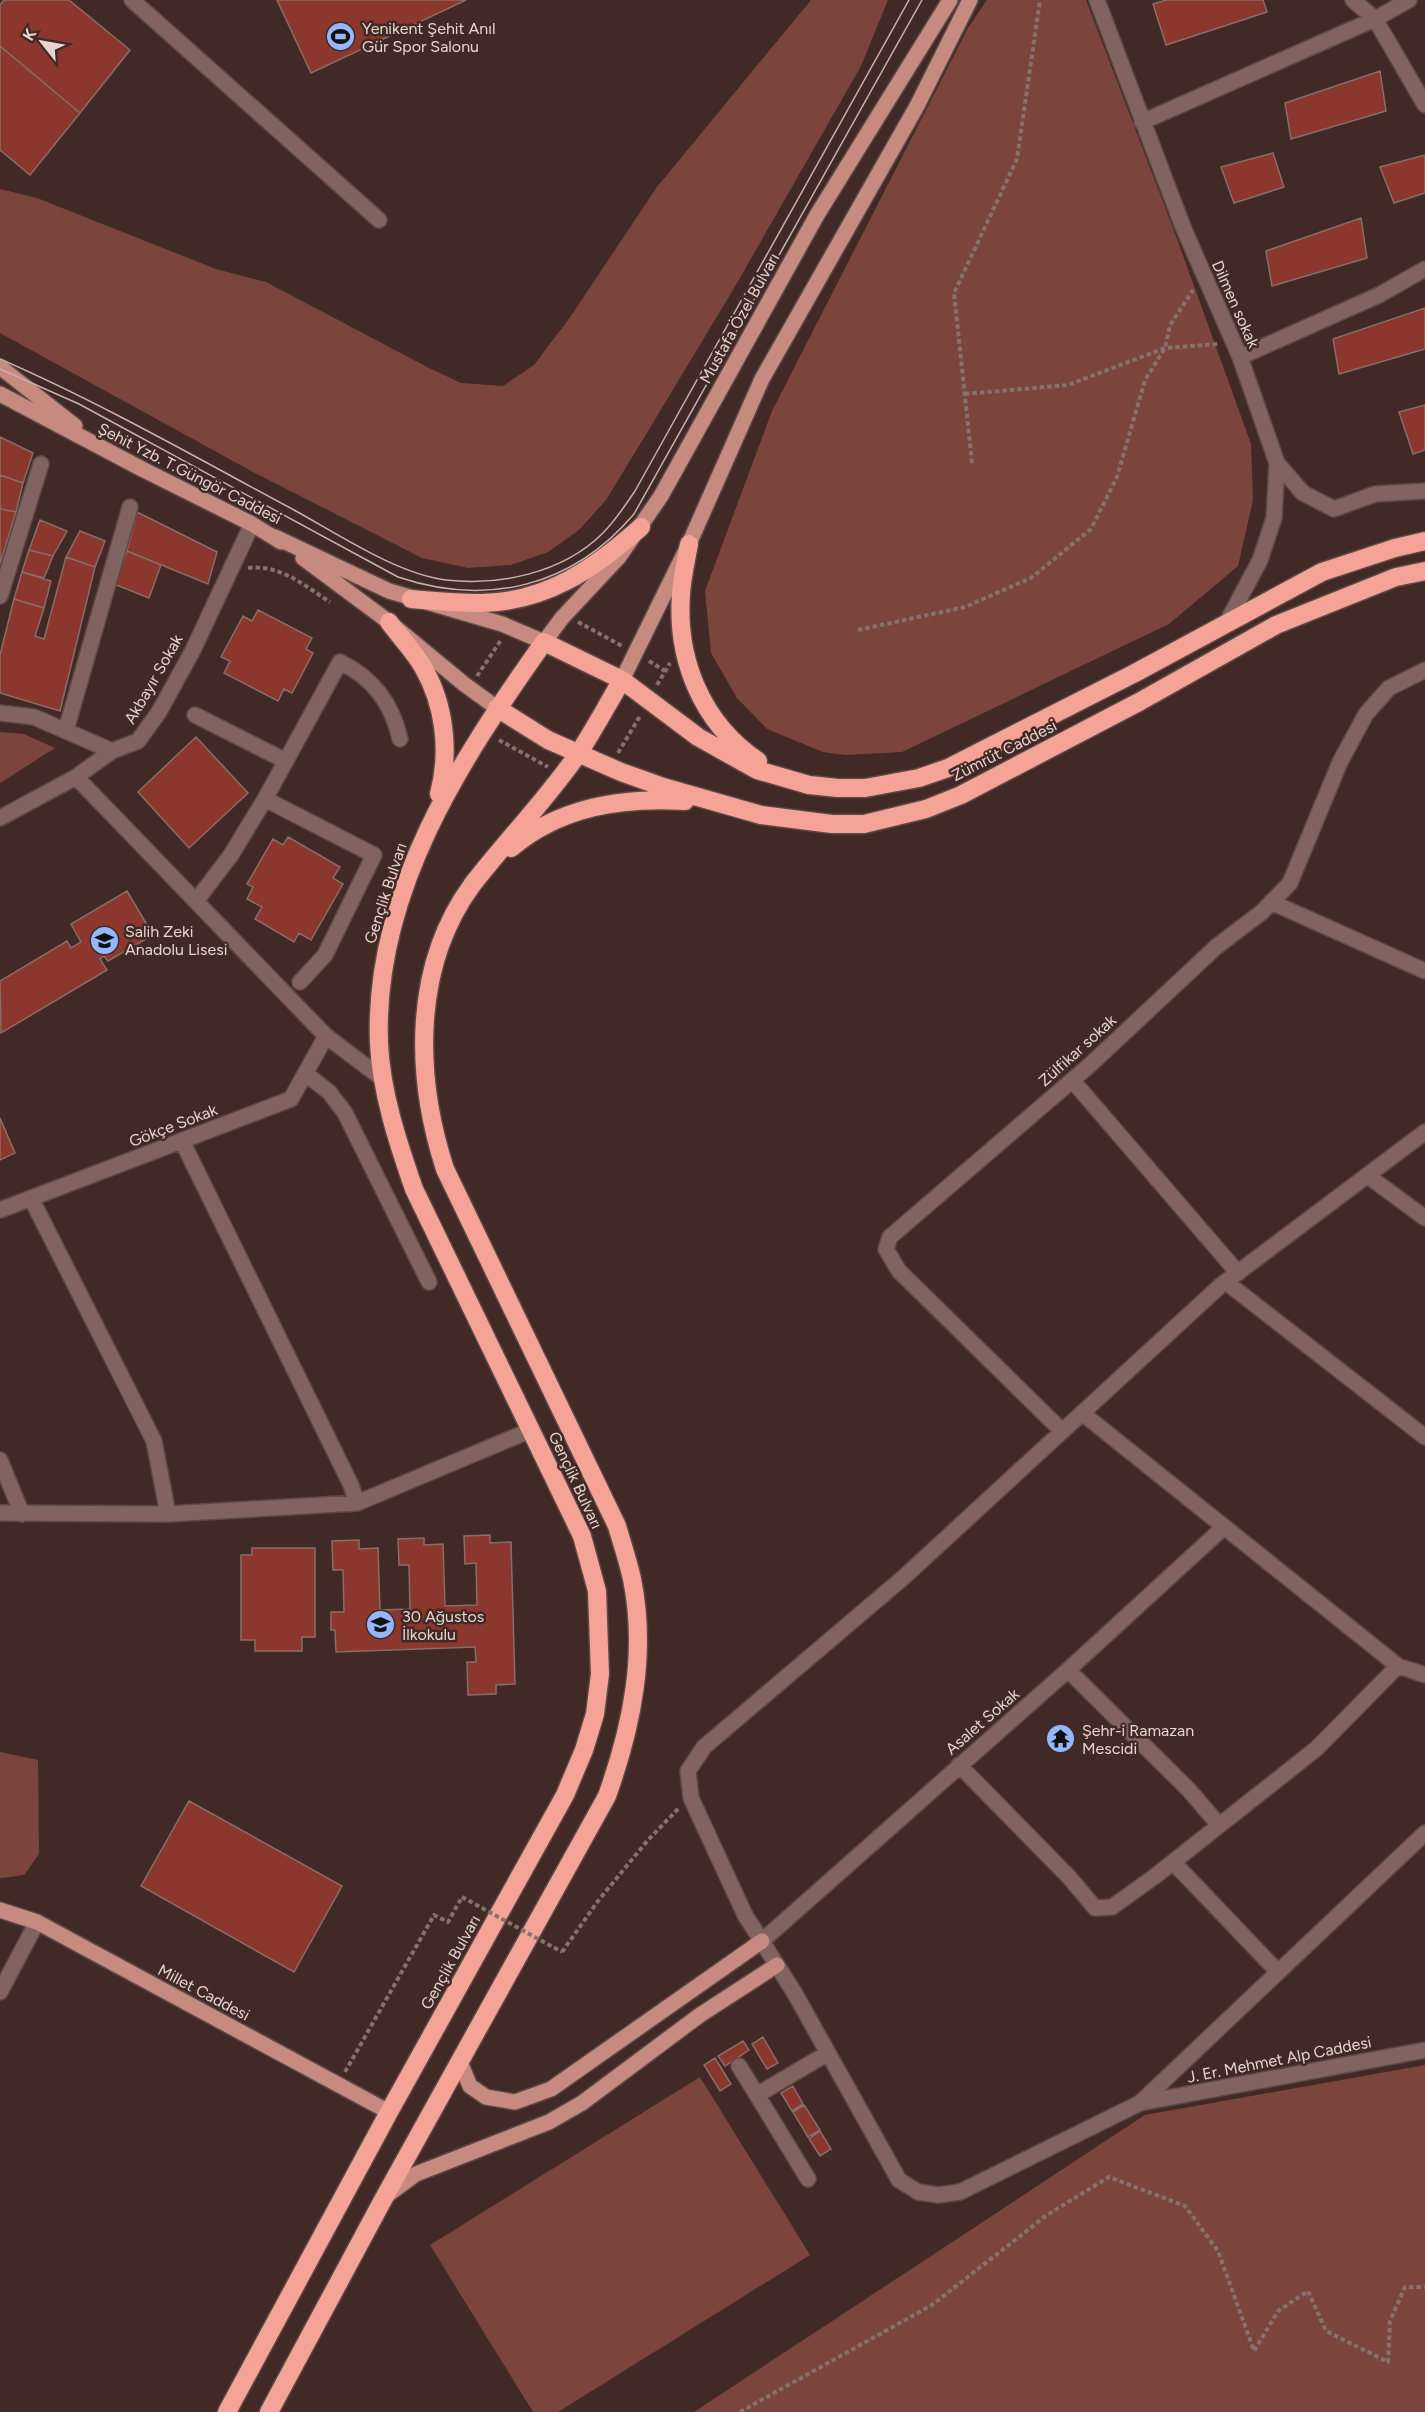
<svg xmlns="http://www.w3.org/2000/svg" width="1425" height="2412" font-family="Figtree,sans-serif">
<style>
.green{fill:#7b453d}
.building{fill:#8b372d;stroke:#896d68;stroke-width:1.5}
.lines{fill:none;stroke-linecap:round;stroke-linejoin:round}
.minor-casing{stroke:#5c4845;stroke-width:18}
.major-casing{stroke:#5c4845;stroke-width:18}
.highway-casing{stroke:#5c4845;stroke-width:21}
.path{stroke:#86716e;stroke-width:4;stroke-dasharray:4.5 3;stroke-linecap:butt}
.minor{stroke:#816460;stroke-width:15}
.major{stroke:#c78a80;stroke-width:15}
.highway{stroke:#f5a396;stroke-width:18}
.tram{stroke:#c6b3b0;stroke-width:1.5}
.path-bridge{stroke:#86716e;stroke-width:4;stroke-dasharray:4.5 3;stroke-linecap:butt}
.labels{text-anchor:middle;stroke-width:5;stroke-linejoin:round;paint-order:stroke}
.poi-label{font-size:16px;fill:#e5d4d1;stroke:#412925;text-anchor:start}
.street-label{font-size:16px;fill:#e5d4d1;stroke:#412925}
</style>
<rect width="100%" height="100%" fill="#412925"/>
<path class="green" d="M811,0H888L861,66L733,290L642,441L606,500L579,530L548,552L511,565L468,568L422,558L253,472L0,333V189L37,198L216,269L266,282L429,368L461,383L503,386L534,365L571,316L657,187Z
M987,0H1086L1176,236L1251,444L1253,500L1238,566L1169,624L902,752L845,755L823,752L767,729L737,698L711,653L705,591L772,411L968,28Z
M0,732L24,734L55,748L0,783Z
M0,1752L38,1760L39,1854L24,1875L2,1878H0Z
M1425,2065V2412H694L1145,2115Z
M700,2077L810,2255L558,2412H533L430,2245Z"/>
<path class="building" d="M4,0H69L130,50L80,113L0,46V5Z
M277,0H466L311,73Z
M1166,0H1263L1267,12L1166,45L1153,4Z
M0,46L80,113L30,175L0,150Z
M1380,71L1386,111L1291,139L1285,103Z
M1273,153L1284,187L1234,203L1221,167Z
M1425,155V193L1394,203L1380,167Z
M1361,218L1367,258L1272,286L1266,251Z
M1425,308V349L1339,374L1333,339Z
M1425,405V450L1413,454L1399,412Z
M0,437L33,453L23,483L0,475Z
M0,475L23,483L16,512L0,509Z
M0,509L16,512L0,564Z
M137,512L217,552L208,584L127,551Z
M40,520L67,531L53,556L29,550Z
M80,531L105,541L95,567L66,557Z
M29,550L53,556L44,578L22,572Z
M127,551L161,565L149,598L114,584Z
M66,557L95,567L60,711L0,693V655L14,599L44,608L35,636L44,639Z
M22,572L51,581L44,608L14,599Z
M258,610L312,638L306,649L313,653L292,693L284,689L278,701L224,673L230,661L221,657L243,616L252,621Z
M196,737L248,793L189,848L138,792Z
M288,837L340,867L333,878L343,884L311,940L299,933L294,942L255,919L262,907L247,899L253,887L247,884L273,839L283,845Z
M127,891L153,935L108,961L104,956L100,959L107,970L1,1033L0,981L67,941L71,948L81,942L71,924Z
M0,1118L15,1153L0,1160Z
M490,1535V1543L511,1542L515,1684L496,1685V1694L468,1695L467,1662H476L475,1647L336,1652L335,1630H331V1612H344L343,1570H333L332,1541L359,1540V1549L378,1548L380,1610L410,1609L409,1565H399L398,1539L424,1538V1545L443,1544L445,1606L477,1605L476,1563L465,1564L464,1536Z
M252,1548H315V1637H302V1651H255V1640H241V1555H252Z
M189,1801L342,1886L294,1972L141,1886Z
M763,2037L778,2063L767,2069L752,2044Z
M743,2041L749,2050L725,2066L718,2056Z
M715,2058L731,2084L720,2091L704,2065Z
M793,2086L803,2104L792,2111L781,2093Z
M804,2105L820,2130L808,2137L793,2112Z
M820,2131L831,2149L820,2156L809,2139Z"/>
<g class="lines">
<defs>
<path id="minor" d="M132,0L379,220
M1097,0L1183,227L1240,357L1277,463L1274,518L1260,560L1226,624
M1353,0L1375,19L1425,105
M1142,122L1375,19L1409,0
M1240,357L1379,295L1425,269
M1277,463L1303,493L1334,509L1375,494L1425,491
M0,596L41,464
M0,713L34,717L112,751
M195,715L286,761
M66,730L130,507
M76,777L326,1036L383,1079
M265,799L374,855L325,955L300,982
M0,818L76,777L112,751L138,741L159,712L193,650L252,524
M196,901L231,855L265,799L340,662C373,678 392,703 400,739
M1271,902L1425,971
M306,1074L329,1092L345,1113L429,1282
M1072,1080L1238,1273
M1425,1132L1220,1286L904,1577L704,1747L688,1771L691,1798L745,1915L794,1992L899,2180L918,2192L938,2195L960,2192L1140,2103L1425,1833
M182,1141L351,1485L357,1503
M1368,1176L1425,1218
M31,1198L154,1441L168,1514
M0,1210L291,1099L326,1036
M1226,1282L1425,1437
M1082,1413L1398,1666
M1062,1431L899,1271L886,1249L890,1237L1091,1064L1216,947L1262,912L1290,883L1340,762L1366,714L1389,688L1425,670
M0,1460L22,1514
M0,1513L168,1514L357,1503L531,1430
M1068,1670L1189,1790L1219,1825
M959,1765L1069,1877L1095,1908L1112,1907L1154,1877L1316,1749L1398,1666L1425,1675
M1173,1862L1278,1972
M762,1941L1068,1670L1224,1527
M0,1992L37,1922
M739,2066L757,2095
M1140,2103L1425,2050
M808,2179L757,2095L828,2053"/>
<path id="major" d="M0,367L75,426
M0,394L142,469L252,524L281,542
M275,537L389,591L502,624L544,642L562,618L619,557L661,496L817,215L950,0
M303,558L389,622L464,684L497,708
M622,680L689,544L762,379L917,106L970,0
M0,1910L37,1922L389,2112
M460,2062L470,2086L486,2097L515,2102L551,2089L762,1941
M386,2196L416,2174L549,2122L582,2103L700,2015L777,1965"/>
<path id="highway" d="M689,544C686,561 682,577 681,594C676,661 703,724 758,761
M411,599C434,601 458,603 481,603C546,602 594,569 641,527
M389,622C400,637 414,651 423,667C445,705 450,752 439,794
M497,708L548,740L621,772L663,787L761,815L832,824H864L926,809L961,795L1139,702L1276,625L1396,577L1425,571
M511,848C561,806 623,797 685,801
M227,2412L389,2112L565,1795L584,1750L595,1714L600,1674L597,1591L582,1536L414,1189C398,1143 381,1092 379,1043C373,892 461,759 544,642L622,680L698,737L757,770L809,785L838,788H865L919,778L948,768L1135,673L1322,572L1395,548L1425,541
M269,2412L384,2198L607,1796C632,1726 647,1653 632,1579C628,1561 622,1543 617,1526L445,1169C415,1077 412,967 472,885C506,841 546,800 578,754C594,730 607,705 622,680"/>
</defs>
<use href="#minor" class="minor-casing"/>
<use href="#major" class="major-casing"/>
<use href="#highway" class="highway-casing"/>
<path class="path" d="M965,394L1068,385L1165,348L1218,344
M972,463L954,293L1017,159L1040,0
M248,568C280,564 305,586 330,602
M578,622L622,646
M858,630L965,607L1031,578L1091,529L1117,477L1145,380L1165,348L1170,325L1193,290
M649,661L665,671
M477,676L501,640
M657,685L670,663
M499,740L548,767
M618,753L640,716
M562,1952L598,1901L648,1840L679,1808
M345,2072L434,1915L448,1922L462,1897
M740,2412L932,2305L1047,2215L1109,2177L1185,2206L1218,2251L1254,2351L1278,2311L1308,2291L1326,2331L1388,2362L1390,2321L1405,2287H1425"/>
<use href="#minor" class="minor"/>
<use href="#major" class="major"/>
<use href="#highway" class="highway"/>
<path class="tram" d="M0,359C101,403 197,458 294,510C338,534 397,574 446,580C500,586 562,573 602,534C615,521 625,506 635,491L909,0
M0,369L79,404L398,577C487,607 572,587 634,514L922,0"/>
<path class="path-bridge" d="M462,1897L562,1952"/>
</g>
<defs>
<symbol id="stadium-disc" viewBox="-11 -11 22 22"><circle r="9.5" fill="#94b7fd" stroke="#412925"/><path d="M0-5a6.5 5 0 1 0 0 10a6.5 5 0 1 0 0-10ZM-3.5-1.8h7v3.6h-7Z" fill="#111"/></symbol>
<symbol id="school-disc" viewBox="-11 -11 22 22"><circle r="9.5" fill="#94b7fd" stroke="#412925"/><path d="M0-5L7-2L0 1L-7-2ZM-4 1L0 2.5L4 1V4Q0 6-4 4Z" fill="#111"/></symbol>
<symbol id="temple-disc" viewBox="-11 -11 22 22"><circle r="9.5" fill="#94b7fd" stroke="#412925"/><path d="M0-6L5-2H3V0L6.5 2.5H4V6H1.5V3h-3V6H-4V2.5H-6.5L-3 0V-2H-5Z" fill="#111"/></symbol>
</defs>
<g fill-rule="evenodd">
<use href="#stadium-disc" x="324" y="20" width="33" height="33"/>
<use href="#school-disc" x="88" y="924" width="33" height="33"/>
<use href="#school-disc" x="364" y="1608" width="33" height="33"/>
<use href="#temple-disc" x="1044" y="1722" width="33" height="33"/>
</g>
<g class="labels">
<g class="poi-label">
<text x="362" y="34">Yenikent Şehit Anıl<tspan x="362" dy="18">Gür Spor Salonu</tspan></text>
<text x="125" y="937">Salih Zeki<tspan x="125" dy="18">Anadolu Lisesi</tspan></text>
<text x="402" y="1622">30 Ağustos<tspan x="402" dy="18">İlkokulu</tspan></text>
<text x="1082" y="1736">Şehr-i Ramazan<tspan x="1082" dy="18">Mescidi</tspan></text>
</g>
<g class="street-label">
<text transform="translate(1236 304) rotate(66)" y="6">Dilmen sokak</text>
<text transform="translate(739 318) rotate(-61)" y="6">Mustafa Özel Bulvarı</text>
<text transform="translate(190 473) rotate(27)" y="6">Şehit Yzb. T.Güngör Caddesi</text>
<text transform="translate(153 679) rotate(-60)" y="6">Akbayır Sokak</text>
<text transform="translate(1004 750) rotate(-27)" y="6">Zümrüt Caddesi</text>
<text transform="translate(385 893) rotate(-72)" y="6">Gençlik Bulvarı</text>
<text transform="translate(1077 1050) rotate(-42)" y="6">Zülfikar sokak</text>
<text transform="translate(173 1125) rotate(-21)" y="6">Gökçe Sokak</text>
<text transform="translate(576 1480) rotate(65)" y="6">Gençlik Bulvarı</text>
<text transform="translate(982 1721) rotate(-41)" y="6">Asalet Sokak</text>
<text transform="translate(450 1962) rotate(-61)" y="6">Gençlik Bulvarı</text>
<text transform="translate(204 1992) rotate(28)" y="6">Millet Caddesi</text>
<text transform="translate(1279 2059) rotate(-11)" y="6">J. Er. Mehmet Alp Caddesi</text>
</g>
</g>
<g transform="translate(42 42) rotate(301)" stroke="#412925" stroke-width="4.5" paint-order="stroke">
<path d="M0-4.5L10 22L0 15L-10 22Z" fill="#e5d4d1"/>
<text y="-9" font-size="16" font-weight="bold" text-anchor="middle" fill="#e5d4d1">K</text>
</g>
</svg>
